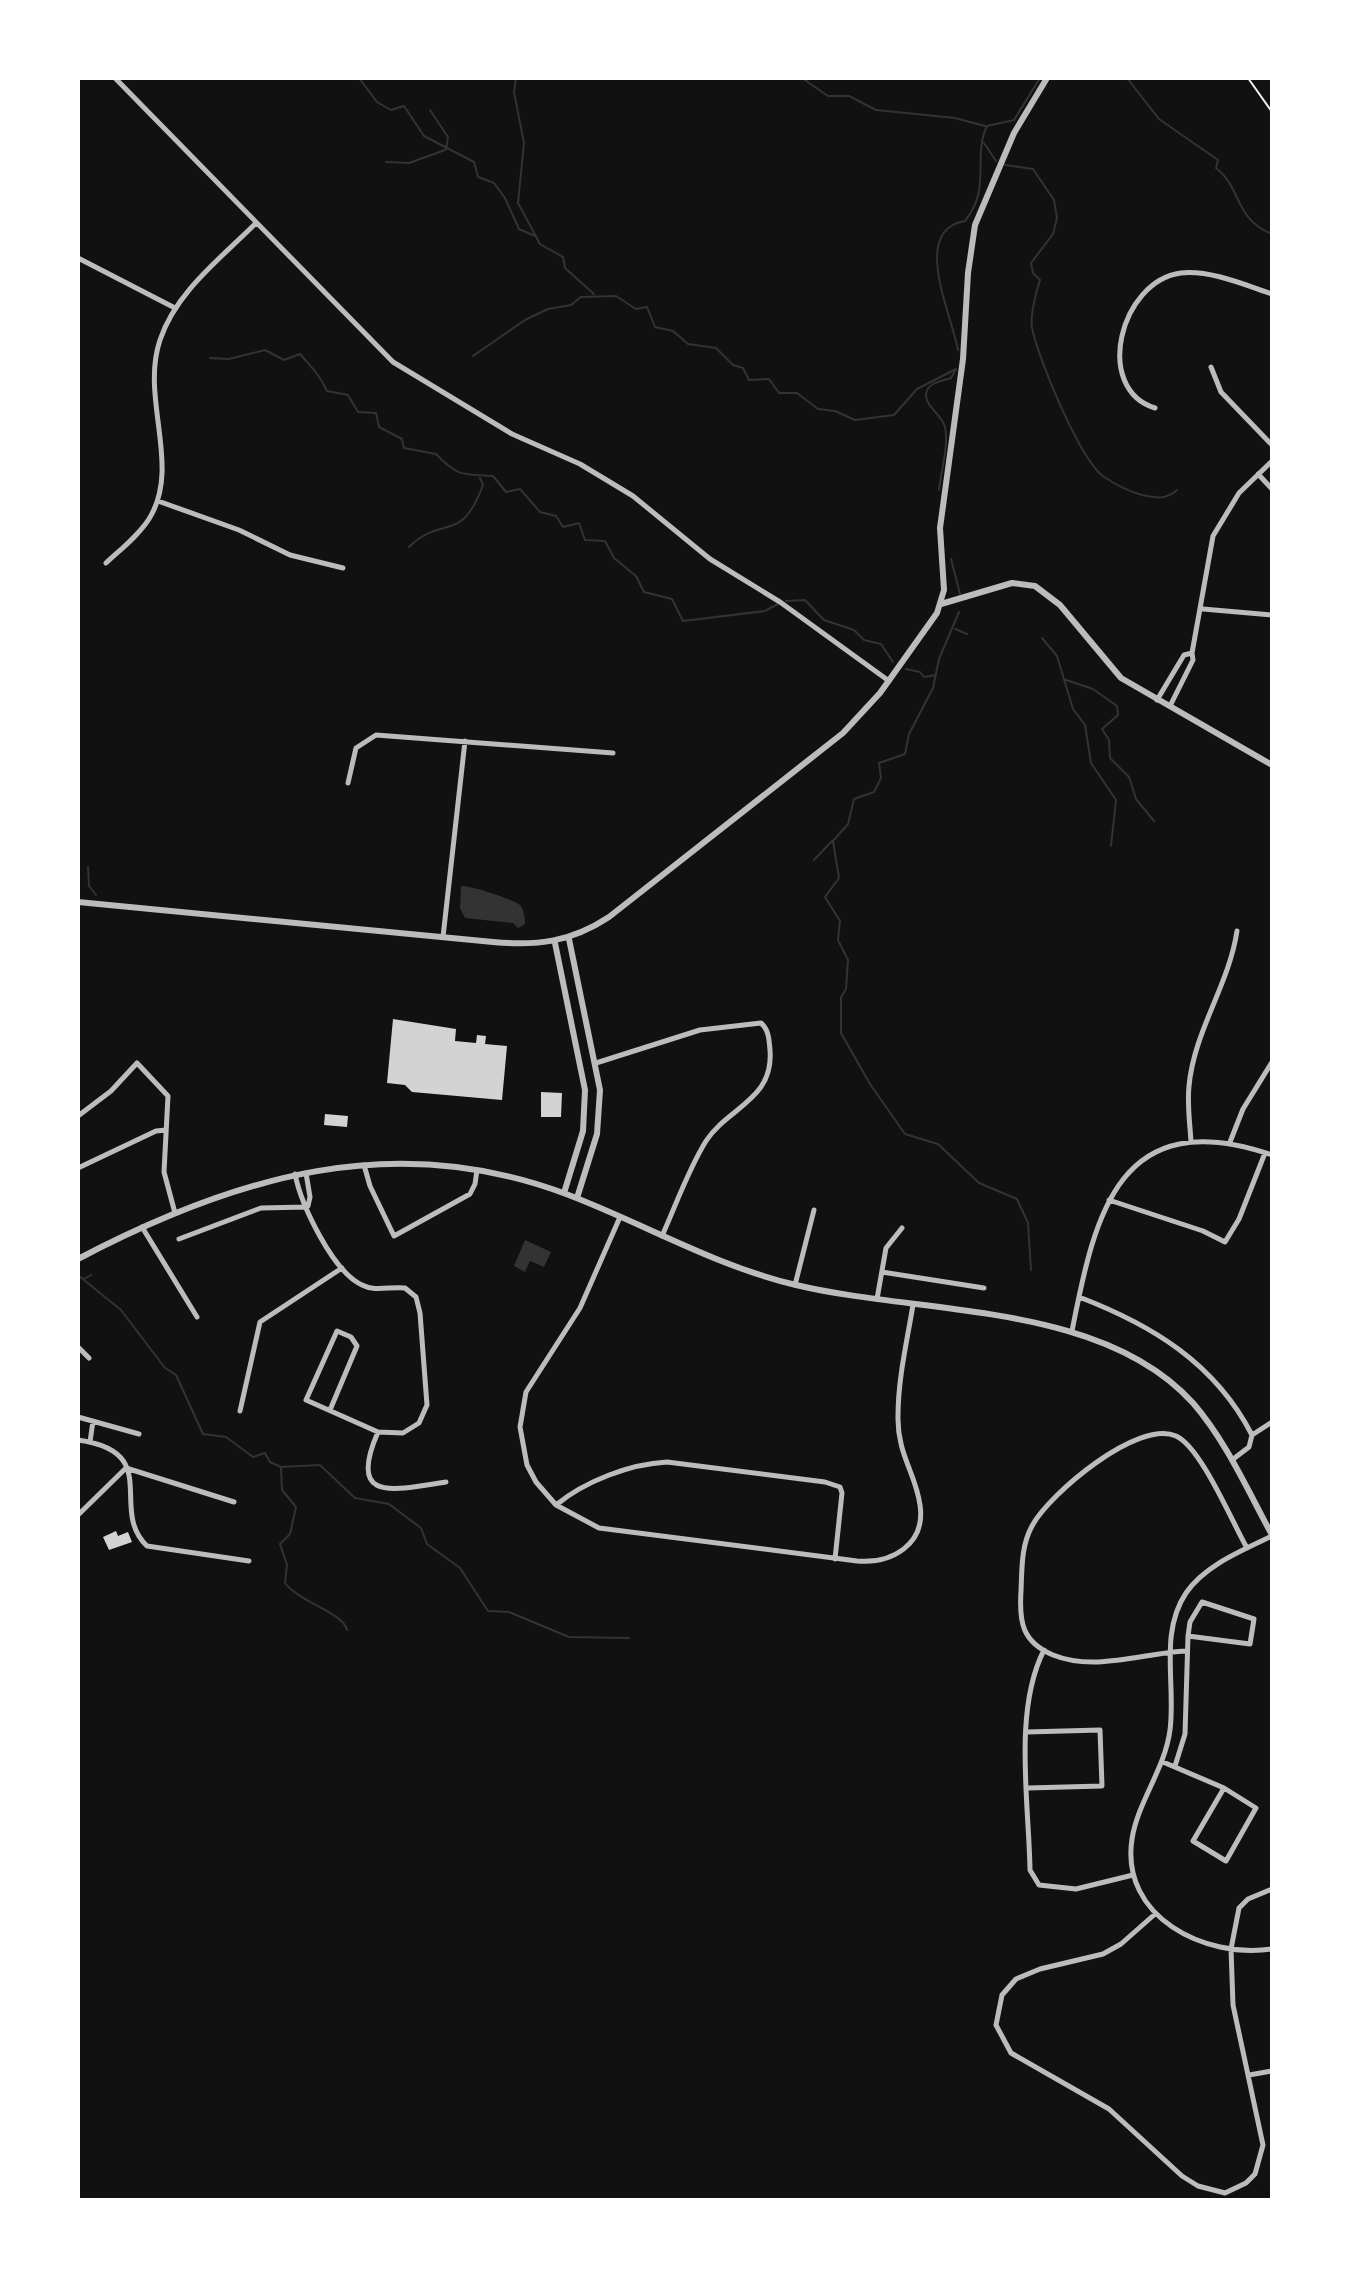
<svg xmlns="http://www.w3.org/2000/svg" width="1350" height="2278" font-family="Commissioner,sans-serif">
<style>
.water{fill:#333}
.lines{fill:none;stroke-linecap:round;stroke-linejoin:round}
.stream{stroke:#333;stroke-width:2}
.building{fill:#d3d3d3}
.path{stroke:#f5f5f5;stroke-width:2}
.minor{stroke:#bcbcbc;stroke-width:5}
.tertiary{stroke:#bcbcbc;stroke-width:6}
</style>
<rect width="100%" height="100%" fill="#111"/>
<path class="water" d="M461,886C469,885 513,899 520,905C524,910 525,918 525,924L518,928L513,923L465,918L460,908Z
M525,1240L551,1252L544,1267L530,1261L525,1272L514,1266Z"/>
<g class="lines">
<path class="stream" d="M359,78L377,102L391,110L404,106L424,136L474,162L478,177L494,183L505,198L519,229L535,236
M516,78L514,92L524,143L518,203L540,244L563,257L565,268L594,294
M802,78L828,96H849L876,110L955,118L985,126
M1127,78L1159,119L1218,160L1216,168C1242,188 1234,219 1272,234
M430,110L448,137L446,149
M984,143L996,161
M386,162L409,163L445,150
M1005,165L1033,169L1054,200L1057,218L1053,234L1031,263L1033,273L1040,280C1036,293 1030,315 1032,328C1038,358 1080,460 1104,477C1116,485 1128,491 1142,495C1155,498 1166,500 1177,490
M958,350C952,315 910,230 965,221C992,188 972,157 987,126L1014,120L1040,78
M473,356L525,320L548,309L571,305L581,297L616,296L636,309L647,307L655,327L673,331L688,344L716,348L733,365L743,368L749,380L769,379L779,393H797L818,409L835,411L855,420L894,415L917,389L956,369
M210,358L229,359L265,350L284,360L300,354C311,367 320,375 327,391L348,395L358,412L376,413L379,427L402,439L404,448L436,454C458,477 462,474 493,476L506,492L520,489L540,512L556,516L563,527L579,523L585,540L605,541L614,558L636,576L644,592L672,599L683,621L765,611L778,604
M939,490C941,471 949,445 945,427C942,415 925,406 926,394C927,383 942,381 951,378L955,371
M409,547C443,514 461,545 483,485L480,478
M951,559L960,594
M786,601L805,600L824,620L854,630L864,640L881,644L893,662
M959,612L939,659L933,688L909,734L905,754L879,763L881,778L874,792L854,799L848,824L833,841L839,878L825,897L840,921L838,940L848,960L846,989L841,997V1033L870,1084L905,1134L938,1144L979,1183L1017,1199L1028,1223L1031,1270
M955,629L967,634
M1042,638L1057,656L1073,709L1085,725L1091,763L1116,800L1111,846
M906,669L920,672L924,677L936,675
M1066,680L1093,689L1117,706L1118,715L1102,729L1109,740L1110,758L1129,777L1136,799L1154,821
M814,860L832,841
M88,867L89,886L96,895
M79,1276L121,1310L165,1368L176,1375L203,1434L226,1437L253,1457L265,1453L270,1462L281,1467L320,1465L355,1498L389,1504L421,1528L427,1544L460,1568L488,1611L509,1612L569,1637L629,1638
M84,1279L91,1275
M281,1468L282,1490L296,1507L290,1534L280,1544L287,1565L285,1583C299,1602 344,1613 347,1630"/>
</g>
<path class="building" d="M393,1019L456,1029L455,1041L476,1043L477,1035L486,1036L485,1044L507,1046L502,1100L412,1092L405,1085L387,1083Z
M541,1092L562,1093L561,1117H541Z
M325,1114L348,1116L347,1127L324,1125Z
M116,1531L118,1536L128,1532L132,1542L109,1550L103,1537Z"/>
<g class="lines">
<path class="path" d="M1248,78L1272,112"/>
<path class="minor" d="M115,78L393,362L512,434L580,464L633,496L710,559L780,602L889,681
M78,258L175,308
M1211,367L1221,392L1272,445
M1155,408C1093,389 1120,281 1181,273C1211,270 1245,285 1272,294
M1258,474L1272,489
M158,501L239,530L290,555L343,568
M106,563C121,549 138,536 149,519C182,466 140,399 160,340C176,292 220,259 255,224
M1203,609L1272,615
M1192,653L1213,536L1239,493L1272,461
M1157,700L1184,655L1192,653L1193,660L1170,706
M348,783L356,748L376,735L613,753
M443,937L465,741
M596,1063L700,1030L761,1023C769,1030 769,1040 770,1050C774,1100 728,1107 706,1141C688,1170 676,1205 662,1236
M78,1116L111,1091L137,1063L168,1096L164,1172L175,1213
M1191,1142C1190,1124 1187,1104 1189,1086C1194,1031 1229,985 1237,931
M1230,1142L1243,1109L1272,1062
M364,1165L370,1186L394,1236L470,1194L475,1184L477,1170
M78,1168L156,1131L166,1130
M306,1173L310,1197L308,1206
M295,1174C301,1204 332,1271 362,1285C375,1292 391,1286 405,1288L416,1297L420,1313L427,1405L419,1423L403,1433L378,1432L306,1400L337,1331L351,1337L357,1346L330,1410
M1109,1200L1203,1231L1225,1242L1239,1219L1265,1153
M620,1217L580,1308L526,1392L520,1427L527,1465L536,1482L556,1505L599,1528L857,1561C891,1564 926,1545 920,1505C916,1474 897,1454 898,1416C898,1379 907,1341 913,1305
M142,1227L197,1317
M179,1239L261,1208L306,1207
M882,1272L984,1288
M795,1285L814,1210
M1079,1297C1152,1325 1215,1363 1252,1435L1249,1447L1232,1460
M877,1299L886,1248L902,1228
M1072,1331C1095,1213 1119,1103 1272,1155
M78,1347L89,1358
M240,1411L260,1322L342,1268
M78,1417L139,1434
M378,1432C346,1505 396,1489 446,1482
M1252,1435L1272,1422
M78,1440C164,1452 108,1509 147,1546L249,1561
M90,1442L93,1421
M556,1505C585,1481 630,1464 667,1462L825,1482L840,1487L842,1493L835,1559
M78,1515L126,1468L234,1502
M1272,1536C1243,1550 1205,1565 1186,1593C1159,1633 1176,1685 1170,1730C1165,1769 1138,1801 1132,1839C1120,1917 1205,1959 1272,1949
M1044,1650C1013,1711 1029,1803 1030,1870L1039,1885L1076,1889L1133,1875
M1186,1651C1143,1653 1095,1672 1053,1655C1022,1642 1019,1622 1021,1591C1022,1569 1021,1546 1032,1526C1049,1494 1138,1419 1176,1436C1201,1447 1232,1522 1247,1548
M1027,1732L1100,1730L1102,1786L1028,1788
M1163,1762L1224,1788L1256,1808L1226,1861L1193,1841L1224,1788
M1175,1766L1185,1734L1188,1636L1250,1644L1254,1619L1202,1602L1190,1622L1188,1636
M1155,1914L1121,1944L1103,1954L1040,1969L1016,1979L1002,1995L996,2025L1011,2053L1109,2109L1182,2176L1198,2186L1225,2193L1246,2183L1255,2174L1263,2145L1233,2005L1231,1949L1239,1908L1248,1899L1272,1889
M1249,2075L1272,2071"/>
<path class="tertiary" d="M941,604L1012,583L1035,586L1060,605L1121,678L1272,765
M78,902L493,942C538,946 571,942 609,917L843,733L880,693L937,613L944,590L940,528L963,359L968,273L975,225L1014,133L1047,78
M569,939L600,1090L597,1134L577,1198
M555,943L585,1090L583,1131L564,1193
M78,1259C234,1177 393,1129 566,1194C643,1223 715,1266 796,1285C921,1315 1101,1301 1193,1403C1226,1441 1248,1491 1272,1535"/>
</g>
<rect width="1350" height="2278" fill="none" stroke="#ffffff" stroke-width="160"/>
</svg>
